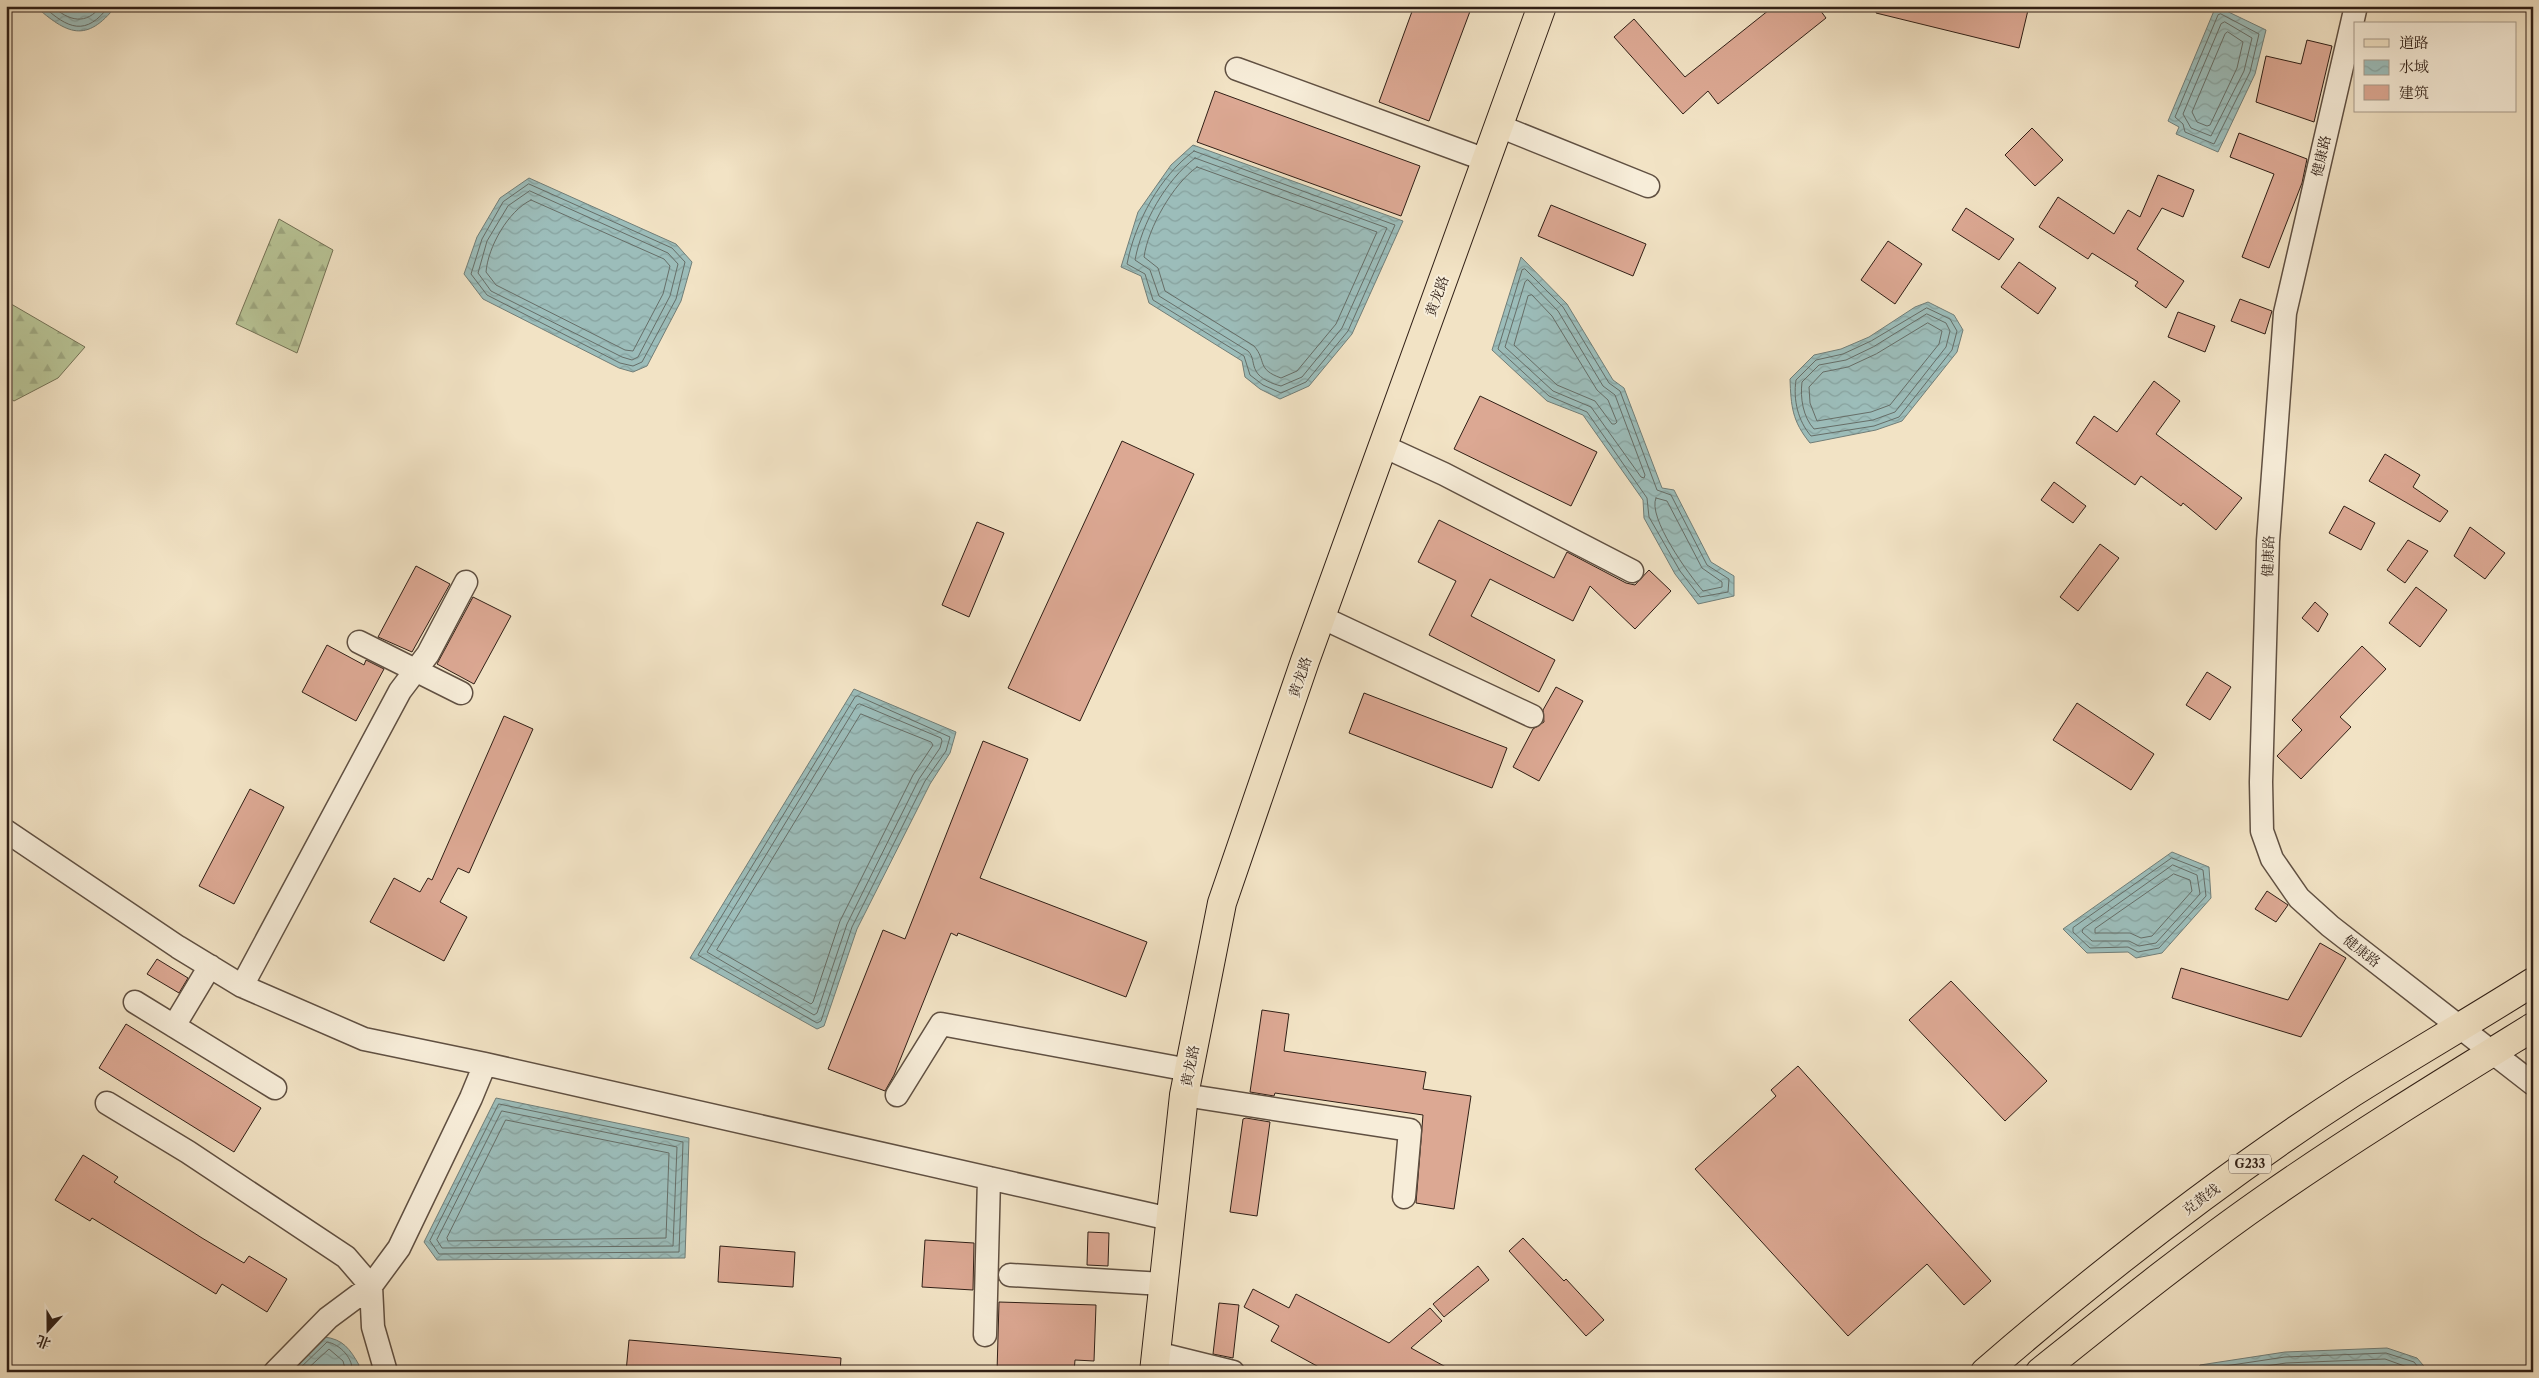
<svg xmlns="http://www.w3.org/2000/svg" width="2539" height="1378" font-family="'Libre Caslon Text','Noto Serif SC',serif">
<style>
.forest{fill:url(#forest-firs);stroke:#747256}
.water{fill:url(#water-waves);stroke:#717e78}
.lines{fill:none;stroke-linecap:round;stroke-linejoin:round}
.shore{stroke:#666e68;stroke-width:1}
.building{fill:#dca893;stroke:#301f16}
.minor-casing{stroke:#605042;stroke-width:25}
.major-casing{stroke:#301f16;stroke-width:30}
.highway-casing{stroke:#301f16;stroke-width:30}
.minor{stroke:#f7edd9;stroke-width:22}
.major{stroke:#f2e3c5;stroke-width:28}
.highway{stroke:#f2e3c5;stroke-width:28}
.labels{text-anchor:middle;stroke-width:4;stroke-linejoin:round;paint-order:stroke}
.shield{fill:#f7edd9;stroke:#6c5d50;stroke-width:1}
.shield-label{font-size:12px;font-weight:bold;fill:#301f16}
.street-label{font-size:14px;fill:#301f16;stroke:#f7edd9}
</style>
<defs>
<pattern id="forest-firs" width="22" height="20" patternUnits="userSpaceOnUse" patternTransform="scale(1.25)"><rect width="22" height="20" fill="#b8c496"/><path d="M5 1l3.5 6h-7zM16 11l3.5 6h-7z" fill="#9ea881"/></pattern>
<pattern id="water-waves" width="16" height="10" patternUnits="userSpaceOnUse" patternTransform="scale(1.25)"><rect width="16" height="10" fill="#9cbdba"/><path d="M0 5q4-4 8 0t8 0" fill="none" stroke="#87a29f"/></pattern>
</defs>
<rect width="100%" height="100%" fill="#f2e3c5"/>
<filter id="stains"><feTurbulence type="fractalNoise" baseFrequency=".004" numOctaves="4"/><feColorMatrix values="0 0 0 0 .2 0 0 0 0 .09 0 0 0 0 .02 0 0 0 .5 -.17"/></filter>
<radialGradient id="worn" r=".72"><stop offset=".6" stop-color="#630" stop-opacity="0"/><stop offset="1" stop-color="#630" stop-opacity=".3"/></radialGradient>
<path class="forest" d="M279,219L333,250L297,353L236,324Z
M6,301L85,347L58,378L14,401L6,396Z"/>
<path class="water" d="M35,6H116C86,44 67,34 35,6Z
M2216,6L2266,30L2255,74L2218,152L2176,134L2179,127L2168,121Z
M1193,145L1403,221L1352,334L1309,386L1280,399L1260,389L1245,377L1242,361L1149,303L1141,276L1121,267L1138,212L1171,165Z
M529,178L676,244L692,262L681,301L647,366L633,372L619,368L483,299L464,274L477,237L500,198Z
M1521,257L1567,304L1613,380L1624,388L1662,488L1674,490L1711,562L1734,576V596L1698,604L1675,574L1644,518L1643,500L1583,415L1547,401L1492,350Z
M1928,302L1954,315L1963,330L1957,352L1902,421L1876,430L1810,443C1792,421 1791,406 1790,379L1814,355L1841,349L1869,337L1915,307Z
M854,689L956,732L950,753L930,784L857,929L824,1026L817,1029L690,958Z
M2172,852L2209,867L2211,898L2162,953L2136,958L2128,952L2087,953L2063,929Z
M496,1098L689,1138L685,1258L437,1260L424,1242Z
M324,1337C343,1339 350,1349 359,1365L356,1372H289Z
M2387,1348L2417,1358L2429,1372H2197L2200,1365L2285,1352Z"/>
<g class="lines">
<path class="shore" d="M43,6C68,29 86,37 109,6
M52,6C69,21 86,26 101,6
M2221,14L2259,34L2250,72L2214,144L2185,132L2183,124L2175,117L2218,15Z
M2225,22L2252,38L2244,71L2211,136L2191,128L2183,114L2221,24Z
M2228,32L2243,42L2237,68L2210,125L2207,126L2197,122L2192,112L2225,34Z
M1194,151L1395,225L1348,331L1306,382L1281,393L1263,385L1250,375L1244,356L1153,300L1145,274L1127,264C1135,222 1160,176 1194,151Z
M1195,158L1387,228L1342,328L1302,377L1281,386C1273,384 1260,379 1256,371C1252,364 1254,357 1248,351L1159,296L1150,270L1135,260C1142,223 1165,181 1195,158Z
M1197,167L1377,232L1336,324L1297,371L1281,378C1256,369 1267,361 1254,346L1165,291L1158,268L1144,257C1148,228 1173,184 1197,167Z
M529,184L672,248L685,262L676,299L642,362L633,366L620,363L487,295L471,274L482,239L503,202Z
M530,191L668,253L678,264L670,296L638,357L632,360L622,357L491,291L478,273L487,241L508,206Z
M531,200L664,259L670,266L663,294L633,351L625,350L496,285L486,272C488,247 508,211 531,200Z
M1525,269L1563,307L1609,383L1620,391L1657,490L1671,495L1707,565L1729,579L1728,592L1700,597L1680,571L1649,517L1647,498L1587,412L1549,396L1498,349L1522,270Z
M1528,280L1558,311L1603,386L1615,395L1645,475L1644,478L1641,477L1591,407L1553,391L1505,347L1525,282Z
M1532,295L1552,316L1597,390L1608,400L1617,422L1615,424H1612L1595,401L1557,385L1514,345L1528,296Z
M1927,308L1950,319L1957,331L1952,350L1899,417L1874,426L1811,436C1798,421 1793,400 1796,380L1816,360L1843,354L1871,341Z
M1927,314L1946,323L1950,331L1946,347L1895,412L1873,420L1814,429C1803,417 1800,398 1802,382L1819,365L1846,360L1873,347Z
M1928,323L1942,331L1939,344L1890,405L1871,412L1817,421L1810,403L1809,387L1823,372L1848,367L1876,354Z
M1656,498L1667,501L1702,568L1722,582V587L1703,591C1689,575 1647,517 1656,498Z
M858,696L950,737L946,751L925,781L852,927L821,1021L817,1023L698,955L855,697Z
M860,704L941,738L942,741L940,748L919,779L847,924L817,1013L814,1015L707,952L857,705Z
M861,714L931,742L933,745L913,775L840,921L813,1002L811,1004L717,950Z
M2172,858L2203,870L2206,896L2159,948L2138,952L2128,947L2090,948L2073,932V928Z
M2173,865L2197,875L2200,894L2156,943L2139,946L2129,941H2092L2082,932L2083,929Z
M2174,874L2190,880L2192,891L2152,936L2141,938L2130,933H2095V929Z
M499,1104L683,1142L679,1252L439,1254L430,1241Z
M502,1111L677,1147L673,1246L442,1248L437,1240Z
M506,1120L669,1153L666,1238L448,1241L447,1238Z
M296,1372L327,1342C340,1344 354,1359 352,1372
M304,1372L329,1349L343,1361L346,1372
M2202,1372L2205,1369L2285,1357L2386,1353L2414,1362L2422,1372
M2227,1372L2286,1363L2385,1359L2410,1368L2414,1372
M2278,1372L2384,1366L2399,1372"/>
</g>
<path class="building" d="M1414,6H1472L1429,121L1379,102Z
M1774,6H1817L1826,18L1718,104L1708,91L1683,114L1614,37L1634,19L1685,77Z
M1877,6H2029L2019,48L1876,13Z
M2307,40L2332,46L2314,122L2256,102L2266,56L2301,64Z
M1215,91L1420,166L1401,216L1197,142Z
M2032,128L2063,160L2035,186L2005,155Z
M2239,133L2307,159L2302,183L2269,268L2242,257L2274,174L2230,157Z
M2158,175L2194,190L2183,217L2162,208L2137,249L2184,281L2166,308L2135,286L2138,282L2092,253L2088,259L2039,227L2058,197L2114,234L2128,210L2140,217Z
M1551,205L1646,244L1633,276L1538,236Z
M1966,208L2014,239L1999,260L1952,230Z
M1888,241L1922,264L1895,304L1861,280Z
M2019,262L2056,288L2038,314L2001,287Z
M2240,299L2272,311L2265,334L2231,321Z
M2178,312L2215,326L2205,352L2168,337Z
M2154,381L2180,401L2156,434L2242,498L2216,530L2183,503L2181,506L2141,476L2135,485L2076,443L2094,416L2117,432Z
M1480,396L1597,452L1571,506L1454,449Z
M1122,441L1194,474L1080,721L1008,688Z
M2385,454L2420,475L2413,487L2448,511L2440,522L2369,481Z
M2054,482L2086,506L2073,523L2041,500Z
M2344,506L2375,523L2361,550L2329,533Z
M1439,520L1554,578L1567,552L1626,583L1635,585L1649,570L1671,591L1635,629L1590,586L1573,621L1490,579L1471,616L1555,660L1539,692L1429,635L1456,581L1418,562Z
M977,522L1004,533L969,617L942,605Z
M2470,527L2505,553L2485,579L2454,556Z
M2408,540L2428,551L2405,583L2387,570Z
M2100,544L2119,558L2078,611L2060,597Z
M416,566L450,584L412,652L378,637Z
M2416,587L2447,610L2420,647L2389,623Z
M473,597L511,616L474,684L437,664Z
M2315,602L2328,614L2318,632L2302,618Z
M327,645L364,665L366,660L384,669L356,721L302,692Z
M2362,646L2386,669L2340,717L2351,727L2301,779L2277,756L2302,730L2292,720Z
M2207,672L2231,687L2210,720L2186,705Z
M1556,687L1583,701L1539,781L1513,767L1533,729L1544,722L1543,710Z
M1364,693L1507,748L1492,788L1349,733Z
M2077,703L2154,754L2131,790L2053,740Z
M504,716L533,729L469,873L458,868L440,902L467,917L444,961L370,922L394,878L420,892L428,878L432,880Z
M983,741L1028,759L980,878L1147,942L1126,997L958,933L957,936L951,933L894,1075L885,1091L828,1069L883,930L905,939Z
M250,789L284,807L234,904L199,886Z
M2267,891L2288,905L2276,922L2255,909Z
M2320,943L2346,958L2301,1037L2172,998L2181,968L2288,1000Z
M157,959L188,978L179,993L147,974Z
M1951,981L2047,1081L2005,1121L1909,1020Z
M1262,1010L1289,1014L1284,1051L1426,1072L1423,1089L1471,1096L1454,1209L1416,1203L1423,1115L1275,1093L1274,1096L1250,1092Z
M126,1024L261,1108L234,1152L99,1068Z
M1798,1066L1991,1281L1964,1305L1927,1264L1848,1336L1695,1169L1776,1096L1771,1090Z
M1246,1118L1270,1122L1257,1216L1230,1212L1243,1119Z
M83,1155L118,1177L114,1182L202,1238L244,1263L249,1256L287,1279L267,1312L222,1284L216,1294L92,1218L90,1221L55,1200Z
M1088,1232L1109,1233L1108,1266L1087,1265Z
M1523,1238L1564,1281L1566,1279L1604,1320L1586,1336L1509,1251Z
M925,1240L974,1243L973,1290L922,1287Z
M720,1246L795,1252L793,1287L718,1282Z
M1478,1266L1489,1280L1444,1317L1433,1304Z
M1253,1289L1289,1308L1296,1294L1389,1343L1430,1308L1442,1321L1411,1348L1455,1372H1328L1271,1341L1279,1326L1244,1307Z
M999,1302L1096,1305L1094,1361L1075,1360L1074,1372H997Z
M1219,1303L1239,1305L1233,1358L1213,1354Z
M629,1340L841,1358L840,1372H626Z"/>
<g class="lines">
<defs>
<path id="minor" d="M2356,6L2285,313L2268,541L2261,782L2262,831L2272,859L2299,898L2330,926L2533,1084
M1237,69L1486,160
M1499,126L1648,186
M1383,446L1444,474L1632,571
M1321,617L1532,716
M359,642L461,693
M6,831L178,947L242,986L364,1039L485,1064L1170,1219
M242,986L400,691L428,654L466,582
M135,1002L275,1088
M174,1026L210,966
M897,1095L941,1024L1189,1070
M1184,1095L1410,1130L1404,1197
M107,1103L188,1152L346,1257L371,1286L328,1318L275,1372
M1010,1275L1163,1284
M985,1335L989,1178
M1156,1353L1233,1372
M386,1372L373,1327L371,1286L399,1248L471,1098L485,1064"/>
<path id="major" d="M1154,1372L1184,1095L1222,903L1305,661L1542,6"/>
<path id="highway" d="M1985,1372C2101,1272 2223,1176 2352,1093C2412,1055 2473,1020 2533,982
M2040,1372C2115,1312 2189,1252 2268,1197C2354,1137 2444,1082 2533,1027"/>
</defs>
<use href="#minor" class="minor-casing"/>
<use href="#major" class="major-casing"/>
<use href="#highway" class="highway-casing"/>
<use href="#minor" class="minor"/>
<use href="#major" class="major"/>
<use href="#highway" class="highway"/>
</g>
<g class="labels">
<rect class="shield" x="2229" y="1154.5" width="42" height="19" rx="4"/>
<g class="shield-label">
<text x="2250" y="1168">G233</text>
</g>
<g class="street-label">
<text transform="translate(2321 156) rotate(-77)" y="5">健康路</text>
<text transform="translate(1437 296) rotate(-70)" y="5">黄龙路</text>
<text transform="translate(2268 556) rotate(-88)" y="5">健康路</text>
<text transform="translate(1300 677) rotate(-71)" y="5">黄龙路</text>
<text transform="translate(2362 951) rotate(38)" y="5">健康路</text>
<text transform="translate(1190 1066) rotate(-79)" y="5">黄龙路</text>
<text transform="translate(2201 1199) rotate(-36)" y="5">克黄线</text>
</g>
</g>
<rect width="2539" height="1378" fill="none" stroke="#f2e3c5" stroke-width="25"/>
<rect x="8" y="8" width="2524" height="1363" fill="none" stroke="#301f16" stroke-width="2.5"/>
<rect x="12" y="12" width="2514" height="1353" fill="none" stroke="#301f16"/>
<rect x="2354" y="22" width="162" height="90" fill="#f7edd9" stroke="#a79b8b"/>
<rect x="2364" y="39" width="25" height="8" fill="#f2e3c5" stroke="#a79b8b"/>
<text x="2399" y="48" font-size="15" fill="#301f16">道路</text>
<rect x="2364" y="60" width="25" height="15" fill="url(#water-waves)" stroke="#a79b8b"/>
<text x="2399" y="72" font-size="15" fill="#301f16">水域</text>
<rect x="2364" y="85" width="25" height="15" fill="#dca893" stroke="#a79b8b"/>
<text x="2399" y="98" font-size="15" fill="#301f16">建筑</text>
<g transform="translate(48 1330) rotate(201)" stroke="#f7edd9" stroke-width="4" paint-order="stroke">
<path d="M0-4L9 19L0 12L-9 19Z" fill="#301f16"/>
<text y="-8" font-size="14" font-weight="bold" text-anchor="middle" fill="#301f16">北</text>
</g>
<rect width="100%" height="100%" filter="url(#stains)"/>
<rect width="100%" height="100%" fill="url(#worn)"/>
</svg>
